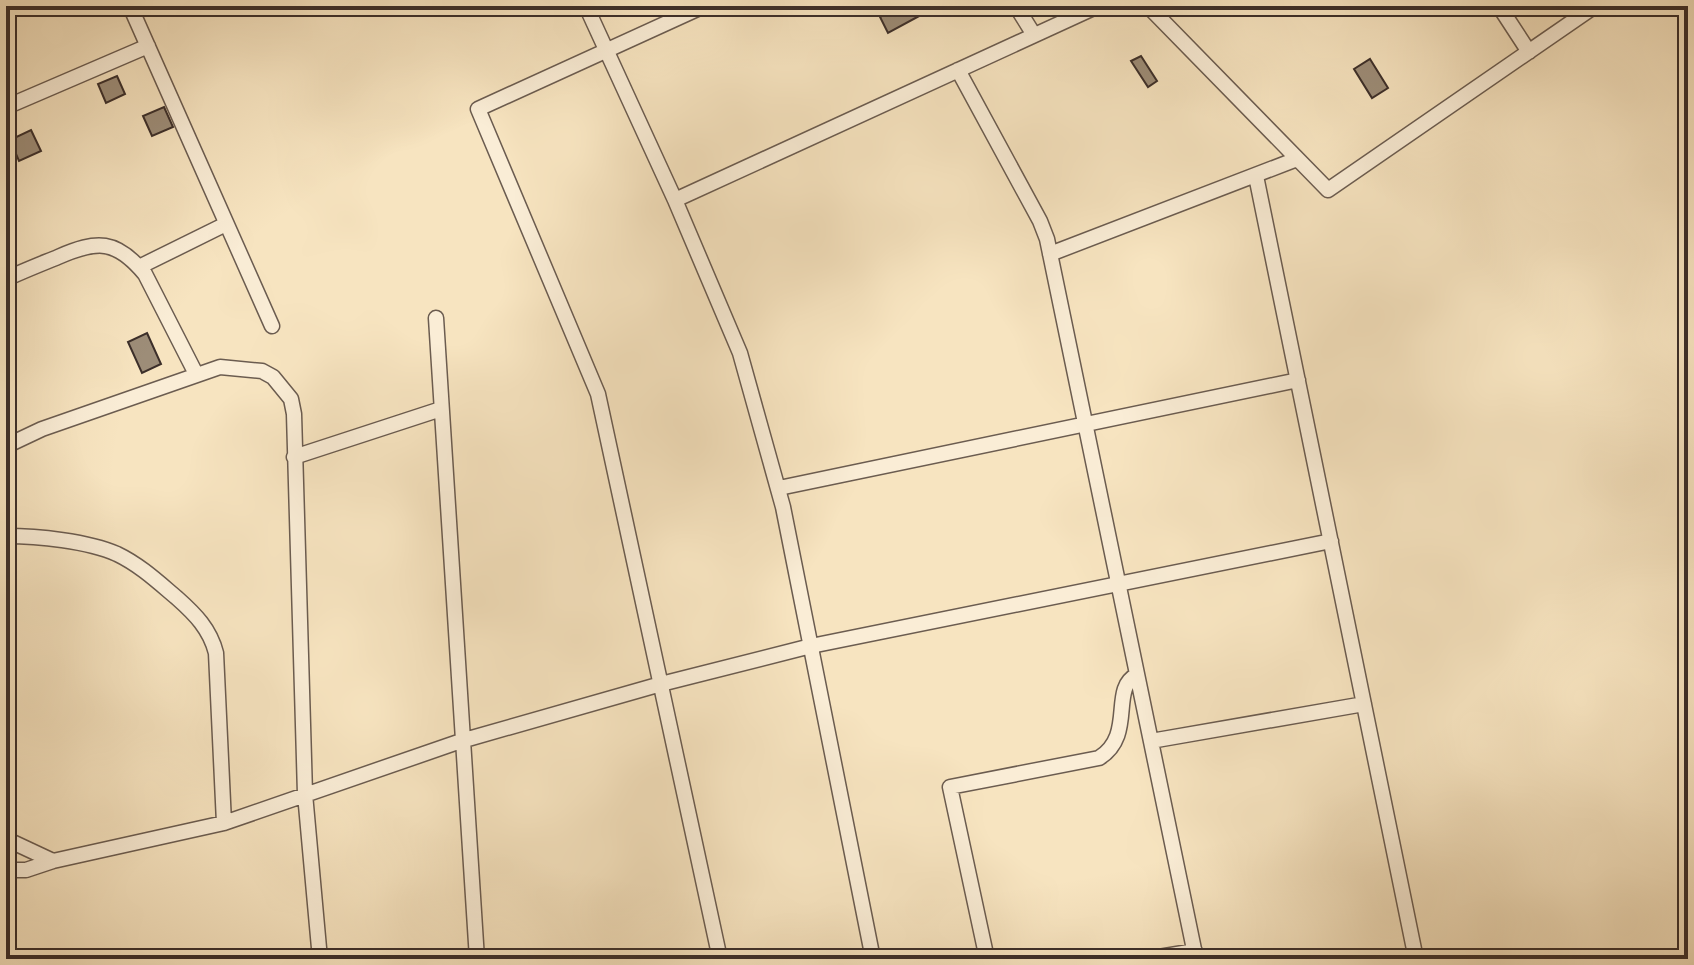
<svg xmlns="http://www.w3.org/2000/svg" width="1694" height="965" font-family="'Old Standard TT',serif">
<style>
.building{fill:#9d8d78;stroke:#3c2f2a;stroke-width:2}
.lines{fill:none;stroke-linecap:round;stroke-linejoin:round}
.minor-casing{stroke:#6b5c50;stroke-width:17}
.minor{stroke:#faedd6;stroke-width:14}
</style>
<rect width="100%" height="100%" fill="#f7e4c0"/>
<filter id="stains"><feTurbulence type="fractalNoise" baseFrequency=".0025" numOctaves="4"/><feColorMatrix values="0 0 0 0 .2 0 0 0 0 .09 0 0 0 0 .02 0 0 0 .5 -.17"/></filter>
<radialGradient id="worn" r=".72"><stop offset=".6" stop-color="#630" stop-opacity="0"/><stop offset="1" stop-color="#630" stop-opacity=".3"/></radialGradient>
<path class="building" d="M901,6H916L921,15L888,33L880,17Z
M1141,56L1157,81L1148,87L1131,61Z
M1370,59L1388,88L1372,98L1354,69Z
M117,76L125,94L106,103L98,84Z
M164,107L173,127L152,136L143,116Z
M31,130L41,151L19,161L10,140Z
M147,333L161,364L142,373L128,342Z"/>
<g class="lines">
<defs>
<path id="minor" d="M130,6L272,326
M586,6L675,200L740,353L783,507L873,959
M704,6L478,109L598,394L720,959
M1016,6L1034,35
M1148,6L1328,190L1595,6
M1499,6L1529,52
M958,70L1040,221L1047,239L1196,959
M6,107L148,46
M1256,176L1416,959
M675,200L1098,6
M1050,254L1297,159
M139,267L226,224
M6,279C23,271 41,264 58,257C97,240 116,239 145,274L196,374
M436,318L477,959
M6,446L42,429L220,367L262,371L273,377L291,399L294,414L305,794L320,959
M294,457L441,409
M779,488L1298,380
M6,536C37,536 88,541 117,554C140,565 158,582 177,598C195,614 210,629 216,653L224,823
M1151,741L1364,704
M6,839L53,861
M6,870H26L53,861L224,823L461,741L661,684L811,646L1331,541
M987,959L950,787L1099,758C1136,735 1109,688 1137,675
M1147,959L1195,951"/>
</defs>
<use href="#minor" class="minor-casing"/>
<use href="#minor" class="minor"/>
</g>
<rect width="1694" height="965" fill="none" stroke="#f7e4c0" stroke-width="32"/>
<rect x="8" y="8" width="1678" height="949" fill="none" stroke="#3c2f2a" stroke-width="4"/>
<rect x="16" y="16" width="1662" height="933" fill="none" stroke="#3c2f2a" stroke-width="2"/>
<rect width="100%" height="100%" filter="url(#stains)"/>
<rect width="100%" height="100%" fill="url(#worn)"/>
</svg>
